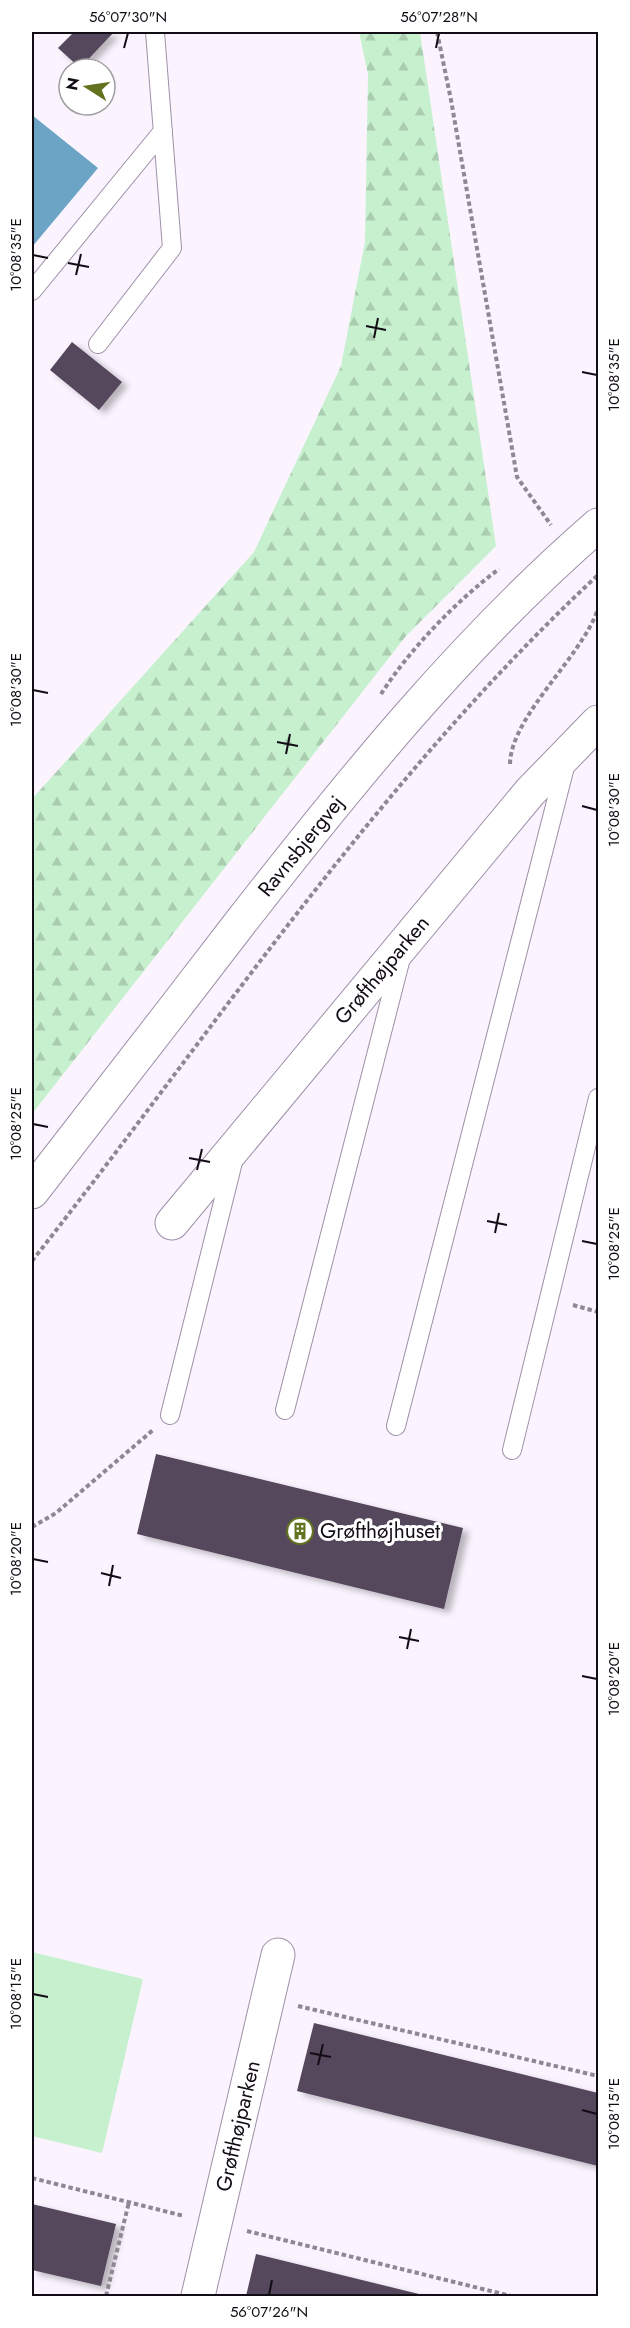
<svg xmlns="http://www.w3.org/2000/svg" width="630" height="2328" font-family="Jost,sans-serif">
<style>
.grass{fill:#c7f0ce}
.forest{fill:url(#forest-firs)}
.water{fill:#6ca4c5}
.building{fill:#54465c;filter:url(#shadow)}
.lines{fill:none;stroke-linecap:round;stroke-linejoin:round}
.service-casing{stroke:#9e90a8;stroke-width:20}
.minor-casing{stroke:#9e90a8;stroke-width:35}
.tertiary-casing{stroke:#9e90a8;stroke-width:35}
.path{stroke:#8e8892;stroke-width:4;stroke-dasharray:4.5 3;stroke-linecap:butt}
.service{stroke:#fff;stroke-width:18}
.minor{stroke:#fff;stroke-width:33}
.tertiary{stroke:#fff;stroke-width:33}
.ticks{fill:none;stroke:#120c15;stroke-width:2}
.labels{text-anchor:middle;stroke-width:6;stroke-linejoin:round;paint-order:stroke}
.street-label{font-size:21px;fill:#120c15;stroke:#fff}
.poi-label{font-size:21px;fill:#120c15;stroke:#fff;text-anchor:start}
.neatline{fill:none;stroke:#120c15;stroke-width:2}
.ticks-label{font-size:15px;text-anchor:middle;fill:#120c15}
</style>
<defs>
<pattern id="forest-firs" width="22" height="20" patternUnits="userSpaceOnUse" patternTransform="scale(1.5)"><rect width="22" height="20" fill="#c7f0ce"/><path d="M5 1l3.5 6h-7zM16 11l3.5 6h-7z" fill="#aacdb0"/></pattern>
<filter id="shadow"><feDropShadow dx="6" dy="4" stdDeviation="3" flood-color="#0004"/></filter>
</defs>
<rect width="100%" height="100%" fill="#fbf4ff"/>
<path class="grass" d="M32,1952L143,1979L102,2153L32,2136Z"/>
<path class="forest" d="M359,32H420L496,546L406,636L32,1114V799L254,552L341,366L365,242L368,74Z"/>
<path class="water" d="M32,115L98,168L32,247Z"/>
<path class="building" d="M74,32H114L80,68L58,48Z
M72,342L122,382L99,410L50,370Z
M156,1454L463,1528L444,1609L137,1534Z
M314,2023L598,2093V2166L297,2091Z
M32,2204L116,2224L101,2286L32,2270Z
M256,2254L427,2296H246Z"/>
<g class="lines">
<defs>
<path id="service" d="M32,291L163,131
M98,344L172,248L155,32
M285,1410L401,958
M170,1415L234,1158
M396,1426L567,759
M512,1450L598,1098"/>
<path id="minor" d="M172,1223L530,792L598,722
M198,2296L278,1955"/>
<path id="tertiary" d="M32,1192C101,1103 171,1013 240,923C350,782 463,642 598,525"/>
</defs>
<use href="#service" class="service-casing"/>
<use href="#minor" class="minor-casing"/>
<use href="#tertiary" class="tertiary-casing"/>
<path class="path" d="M437,32L451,100L517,477L551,525
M381,694C410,649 456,601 499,569
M510,764C511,716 581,658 598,609
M32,1261C215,1029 380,778 598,575
M573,1305L598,1312
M32,1527L56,1513L153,1430
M298,2006L598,2076
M32,2178L184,2216
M247,2231L511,2296
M106,2296L129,2202"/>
<use href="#service" class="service"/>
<use href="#minor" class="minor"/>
<use href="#tertiary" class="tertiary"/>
</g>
<path class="ticks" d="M124,48L128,33M436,48L439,33M33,255L48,258M68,263L89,267M76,275L81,254M366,326L386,330M374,338L378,318M582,372L597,375M33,690L48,693M277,742L298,746M286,754L290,734M582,806L597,810M33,1124L48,1127M189,1158L210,1162M197,1170L202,1149M487,1221L507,1225M495,1233L499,1213M582,1241L597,1244M33,1559L48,1562M101,1573L121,1578M109,1586L113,1565M399,1637L419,1641M407,1649L411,1629M582,1676L597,1679M33,1994L48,1997M310,2053L331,2057M318,2065L323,2044M582,2110L597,2114M269,2295L272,2280"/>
<defs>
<symbol id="building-ring" viewBox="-11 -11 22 22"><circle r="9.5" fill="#fff" stroke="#62721e" stroke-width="1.5"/><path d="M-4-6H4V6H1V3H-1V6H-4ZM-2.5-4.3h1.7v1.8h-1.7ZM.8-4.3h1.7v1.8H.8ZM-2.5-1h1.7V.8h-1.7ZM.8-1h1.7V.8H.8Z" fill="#62721e"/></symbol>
</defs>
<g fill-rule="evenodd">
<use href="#building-ring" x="285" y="1516" width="30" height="30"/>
</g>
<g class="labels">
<g class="street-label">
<text transform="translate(301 846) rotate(-51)" y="7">Ravnsbjergvej</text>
<text transform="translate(382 970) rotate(-50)" y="7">Grøfthøjparken</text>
<text transform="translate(238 2126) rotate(-77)" y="7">Grøfthøjparken</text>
</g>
<g class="poi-label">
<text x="320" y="1538">Grøfthøjhuset</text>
</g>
</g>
<rect width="630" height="2328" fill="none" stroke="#ffffff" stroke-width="66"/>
<g transform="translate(87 87) rotate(282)"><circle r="28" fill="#ffffff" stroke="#a09ea1" stroke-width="1.5"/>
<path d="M0-4.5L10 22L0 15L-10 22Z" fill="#62721e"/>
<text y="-9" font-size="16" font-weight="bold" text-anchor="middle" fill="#120c15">N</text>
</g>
<rect x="33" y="33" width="564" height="2262" class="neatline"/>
<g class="ticks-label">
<text x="128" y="22">56°07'30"N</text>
<text x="439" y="22">56°07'28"N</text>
<text transform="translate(16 255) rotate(-90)" y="5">10°08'35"E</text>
<text transform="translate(614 375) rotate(-90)" y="5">10°08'35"E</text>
<text transform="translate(16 690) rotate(-90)" y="5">10°08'30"E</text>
<text transform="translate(614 810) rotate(-90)" y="5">10°08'30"E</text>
<text transform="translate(16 1124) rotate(-90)" y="5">10°08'25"E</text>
<text transform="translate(614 1244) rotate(-90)" y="5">10°08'25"E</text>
<text transform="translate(16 1559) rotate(-90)" y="5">10°08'20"E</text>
<text transform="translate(614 1679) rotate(-90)" y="5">10°08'20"E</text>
<text transform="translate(16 1994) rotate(-90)" y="5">10°08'15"E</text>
<text transform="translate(614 2114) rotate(-90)" y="5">10°08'15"E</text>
<text x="269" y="2317">56°07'26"N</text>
</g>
</svg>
